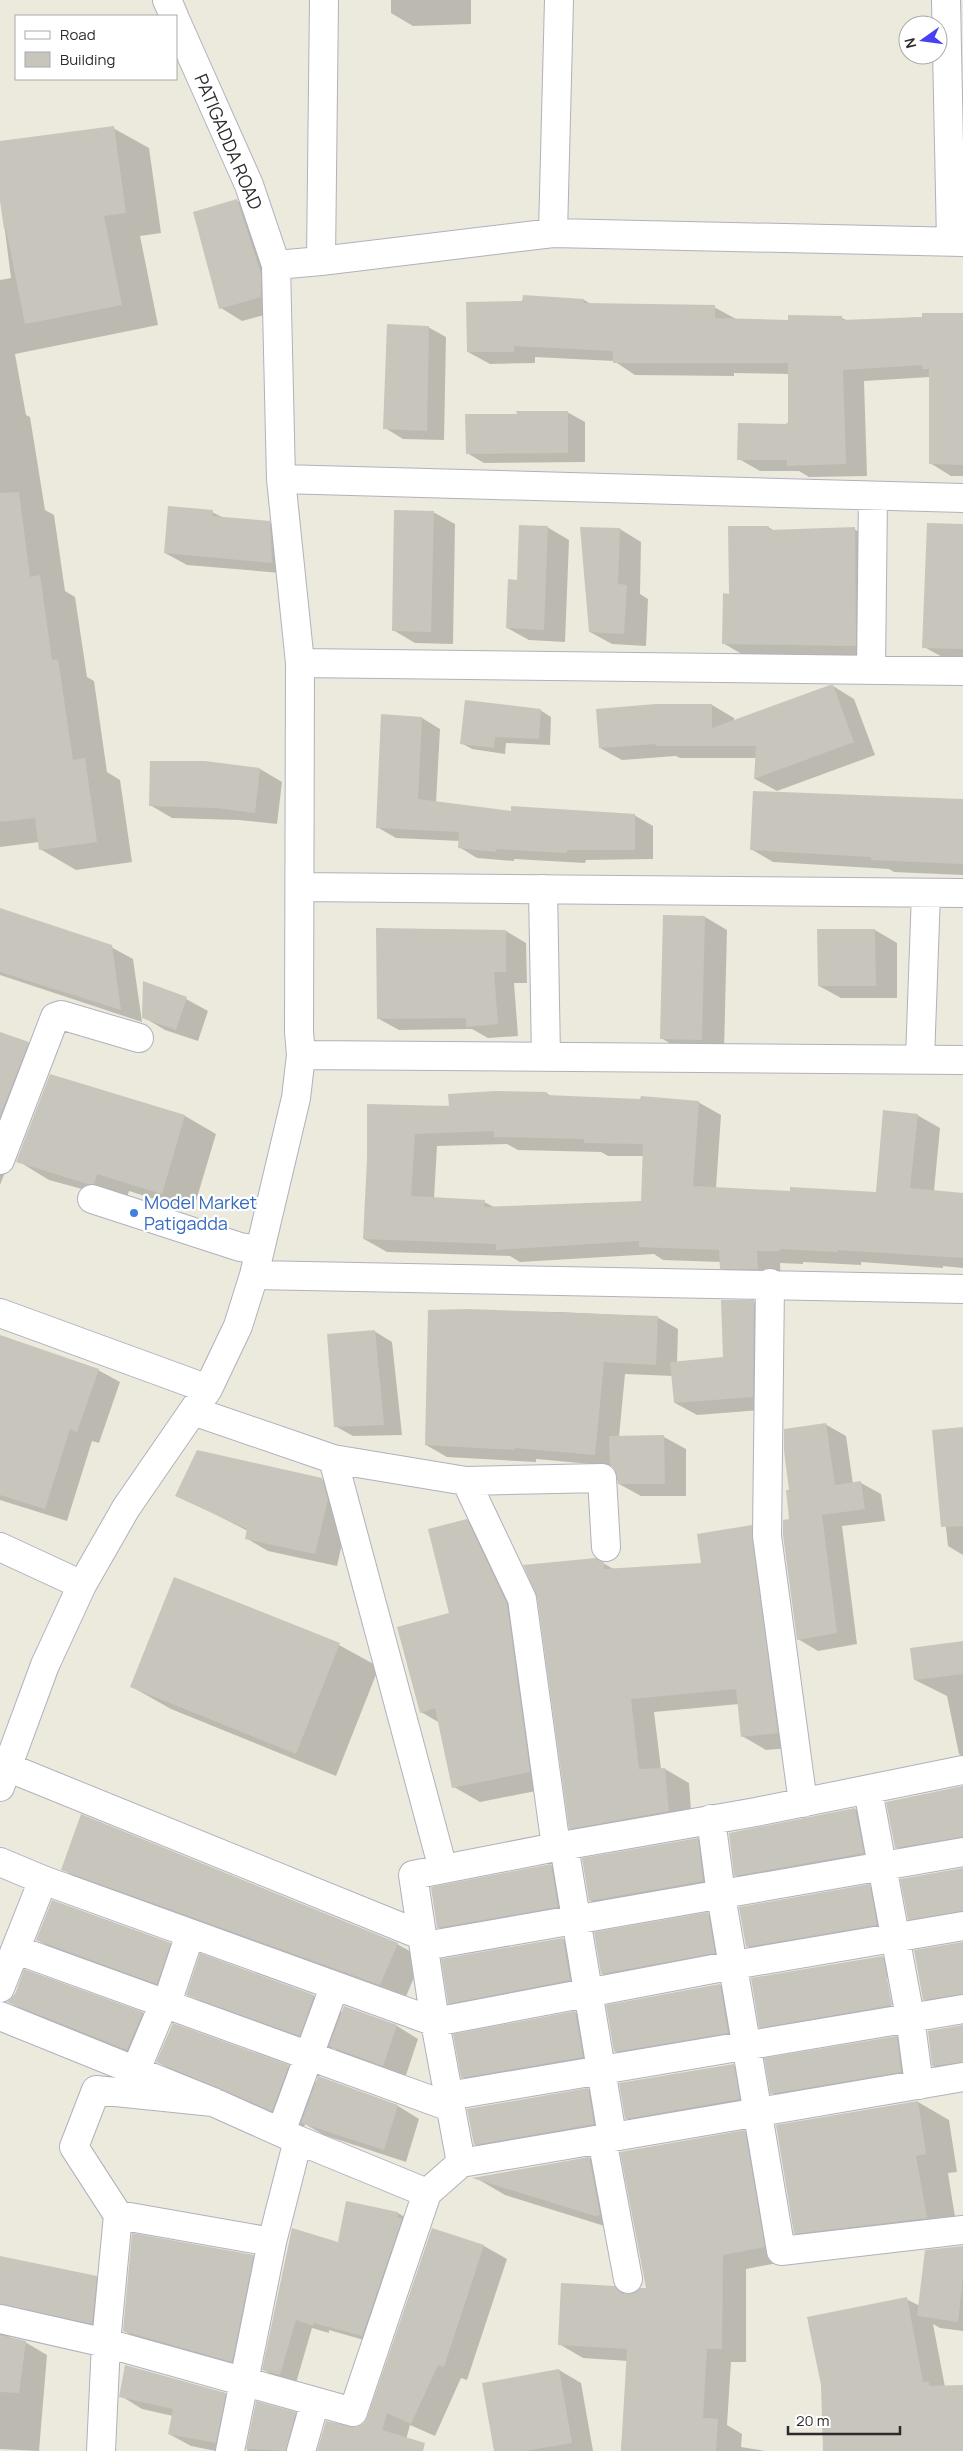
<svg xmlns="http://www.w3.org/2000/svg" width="963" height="2451" font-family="Manrope,sans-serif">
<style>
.shadow{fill:#0003;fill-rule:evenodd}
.building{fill:#c8c5bd;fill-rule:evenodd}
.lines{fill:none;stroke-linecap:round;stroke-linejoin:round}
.minor-casing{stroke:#b1b1be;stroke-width:30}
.minor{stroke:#fff;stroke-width:28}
.shop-dot{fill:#3f7fe0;stroke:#fff;stroke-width:2}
.labels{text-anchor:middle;stroke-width:4.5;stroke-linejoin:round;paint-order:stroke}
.street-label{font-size:18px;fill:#2b2b2b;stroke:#fff}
.shop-label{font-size:18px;fill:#366cbe;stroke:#fff;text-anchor:start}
</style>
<rect width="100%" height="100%" fill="#ece9dd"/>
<path class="shadow" d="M391,0H471V24L413,26L391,13Z
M113,128L149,148L161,233L140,236L158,325L15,354L26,415L30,417L45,510L54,515L65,591L75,597L87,677L94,681L107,772L120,780L132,862L76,870L40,849L39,842L0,847V280L11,278L0,192V143Z
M237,201L259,213L283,310L242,321L221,308Z
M584,300L591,304L714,307L736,319L790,322V317L842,318L848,321L963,315V476H951L930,463V377L864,381L867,476L809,477L799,471H760L739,459L789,422V374L734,373V376L635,375L614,361L535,357V363L490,364L468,352Z
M428,327L446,337L444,440L403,439L385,428Z
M567,412L585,422V462L484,463L467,453L518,415Z
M212,512L224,518L269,522L291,535L293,574L187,565L165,553Z
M433,512L455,524L453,644L415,643L393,630Z
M963,526V660L946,659L924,647Z
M547,527L569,540L565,642L529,640L507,628L518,581Z
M768,527L775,531L854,529L876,541L877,658L745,656L723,643L730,595Z
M620,529L641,542L640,594L648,599L646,646L612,644L590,632Z
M833,686L854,699L875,755L777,791L755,779L757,758H680L676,756L622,760L600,748L712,705L734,718V722Z
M540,710L551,717L550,745L506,743L505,754L472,749L461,743Z
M382,716L422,718L440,729L436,803L512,812L634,815L653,826V859L586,860L585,863L514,859V861L477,858L459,847L460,841L396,838L377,827Z
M260,769L282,782L277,824L239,820L172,818L150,805Z
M963,800V875L894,872L889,869L773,862L751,849Z
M0,917L111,947L133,959L142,1022L0,975Z
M705,917L727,930L724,1052L683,1051L661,1038Z
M875,930L897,943V998H841L819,986V931Z
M506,931L526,943L527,983H514L518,1036L488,1038L472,1029L399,1030L379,1019Z
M186,999L208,1011L198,1041L165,1030L143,1017Z
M0,1033L28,1043L50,1056L0,1185Z
M51,1076L185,1116L216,1134L193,1211L129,1191L126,1201L49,1180L18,1161Z
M546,1093L553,1097L698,1102L721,1115L716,1188L791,1192L877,1193L917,1115L940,1128L934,1191L963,1194V1268L943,1266V1268L861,1262V1265L803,1262V1264L780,1263L781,1282L744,1281L721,1268V1262L663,1260L654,1254L520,1262L510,1256L387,1252L364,1239L369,1159L450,1107ZM507,1144L518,1150L601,1152L608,1156H644L642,1202L494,1207L484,1202L434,1199L437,1146Z
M754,1302L776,1314L775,1409L697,1415L675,1403L673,1376L625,1374L619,1437H664L686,1449V1496H641L619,1484L617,1469L613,1466L536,1459V1462L447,1457L426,1445L429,1311L559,1312L657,1317L678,1329L677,1363L725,1358Z
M374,1331L392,1342L402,1435L353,1436L335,1426Z
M0,1337L98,1370L120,1382L99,1443L92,1441L67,1521L0,1500Z
M825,1424L846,1436L853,1484L861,1483L881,1494L885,1521L842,1526L857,1644L818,1651L798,1639L790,1520L791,1491Z
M963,1429V1555L948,1546L941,1483Z
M321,1479L344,1492L349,1512L337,1566L268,1551L246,1538L248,1531L177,1495Z
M467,1520L493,1536L556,1787L480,1802L454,1787L440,1723L421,1712L450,1614Z
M751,1526L775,1540L801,1747L766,1750L742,1736L739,1704L654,1712L661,1769H665L689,1783L692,1825L595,1842L570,1828L603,1563L615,1570L703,1564Z
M963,1642V1757L959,1754L947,1696L915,1680Z
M339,1645L379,1667L336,1776L171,1709L132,1687Z
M963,1787V1857L925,1864L896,1847Z
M855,1809L887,1827L895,1871L767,1894L735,1875Z
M698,1839L729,1858L735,1899L622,1919L590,1901Z
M551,1865L582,1883L589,1925L469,1946L438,1927Z
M62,1869L397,1944L422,1958L405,1999L87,1884Z
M963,1869V1931L938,1935L909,1919Z
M869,1886L901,1904L908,1943L778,1965L747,1946Z
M708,1914L739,1932L746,1970L634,1992L602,1974Z
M563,1939L595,1957L601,1998L481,2021L449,2003Z
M37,1940L170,1944L192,1957L179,1996L59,1952Z
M963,1943V2009L946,2012L924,1999Z
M201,1955L314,1996L343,2013L397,2026L418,2039L405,2078L352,2059L333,2048L331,2053L219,2012L188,1994Z
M882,1957L914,1975L923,2023L792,2045L760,2027ZM886,1978H888L894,2011L892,2012Z
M25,1971L143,2013L164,2026L149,2062L30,2014L9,2002L16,1994Z
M720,1985L751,2003L759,2051L647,2070L615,2051Z
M575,2012L607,2031L614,2075L494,2095L462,2077L455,2035Z
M963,2026V2077L955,2078L933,2066Z
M897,2037L928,2056L933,2089L803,2112L772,2093Z
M158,2062L288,2066L317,2083L398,2106L419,2119L406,2162L324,2135L305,2124L304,2128L189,2080Z
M733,2065L765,2083L771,2117L658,2136L626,2118Z
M588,2089L620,2108L625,2142L506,2162L475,2144Z
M918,2102L949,2120L957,2172L948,2173L958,2236L827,2251L795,2233Z
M745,2132L769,2145L788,2261L746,2269V2362H731L727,2425L742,2434L741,2447L765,2451H621L628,2361L583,2358L559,2344L614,2288L628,2295L648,2290Z
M589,2158L621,2176L627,2233L505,2195L476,2178Z
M398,2213L413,2222L378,2344L329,2330V2333L312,2328L296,2383L279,2379L264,2370L339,2243Z
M432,2230L484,2246L507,2259L467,2380L461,2378L435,2436L410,2425L403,2451H317L365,2424Z
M963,2246V2331L940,2328L933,2324L945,2387L963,2386V2451H824L906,2299L920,2306Z
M253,2256L280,2271L258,2376L151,2346L124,2331Z
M0,2257L96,2278L118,2290L114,2335L0,2321Z
M0,2329L7,2333L9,2337L25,2342L47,2355L39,2451L0,2449Z
M559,2370L581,2383L593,2451H495L483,2384Z
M225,2394L247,2406L238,2451H216L191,2446L169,2434L173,2416L142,2409L121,2396Z
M257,2403L295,2413L319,2427L313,2451H247Z"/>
<path class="building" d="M114,126L126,213L104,216L122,305L25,324L6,229H4L0,201V141Z
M237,199L261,274V297L219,309L193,212Z
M523,295L584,299V303L715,305V318L788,320V315L842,316V320L922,317V313H963V465L929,464V369H922V365L843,370L846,464L787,466V460H737L738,423L786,424L788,422V363H613V351L514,346V352H467L466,302L522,301Z
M387,324L429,326L427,431L383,429Z
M516,411H568V453L466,454L465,414H517Z
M19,492L30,577L40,575L52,660L58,659L73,760L85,758L97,842L39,850L35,818L0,822V493Z
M168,506L213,510L212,516L270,521L272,563L164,553Z
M394,510L434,511L431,632L392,631Z
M927,523L963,524V649L922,648Z
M519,525L548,526L544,630L506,628L508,579L517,580Z
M728,526H769V530L855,527L856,646L722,644L723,593L729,594Z
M580,527L620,528L618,584L627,585L624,634L589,632Z
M830,685H833L854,742L754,779L756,746H656V744L599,748L596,709L656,704H712V728Z
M465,700L541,709L539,739L495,737L494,748L460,744Z
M381,714L422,717L418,799L511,811V806L635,814V850H567V853L496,849V852L458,848L459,832L376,828Z
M150,761H205L260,768L255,813L216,808L149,806Z
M753,791L963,799V864L871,860V857L750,850Z
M0,908L112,945L121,1010L0,972Z
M663,915L705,916L702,1040L660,1039Z
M376,928L506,930V972H494L498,1024L466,1027V1018L377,1019Z
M817,929H875L876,986H818Z
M143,981L187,997L176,1030L142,1018Z
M0,1032L29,1042L0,1116Z
M50,1074L185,1115L162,1194L97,1174L94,1184H88L16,1162Z
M495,1091L547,1092L546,1095L640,1099L641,1096L699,1101L693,1186L790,1191V1187L876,1192L883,1110L918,1114L910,1188L963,1193V1258L838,1250V1252L780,1249V1251H757L758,1269H720L719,1250L639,1247V1241L496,1250V1244L363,1239L367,1159V1104L449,1106L448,1094ZM494,1131V1137L584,1139V1143L643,1144L641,1201L484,1207L485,1200L411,1196L415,1134Z
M721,1300H754L753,1397L674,1403L670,1362L723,1357Z
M466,1309L658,1316L656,1365L604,1362L595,1455L515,1448V1450L425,1445L428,1310Z
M375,1330L384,1425L334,1427L327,1334Z
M0,1335L99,1369L77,1432L70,1429L45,1509L0,1495Z
M826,1423L835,1485L861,1481L865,1509L822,1515L837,1633L797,1640L783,1535V1520L789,1519L786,1490H789L784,1451V1429Z
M963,1427V1526L941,1527L932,1430Z
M664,1435L665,1484H618L615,1470L610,1464L609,1436Z
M197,1450L322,1478L328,1499L315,1554L245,1539L247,1529L175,1496Z
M467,1519L507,1604L530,1772L452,1788L435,1708L420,1713L397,1627L449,1613L428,1529Z
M752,1525L778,1733L741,1737L736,1689L631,1699L639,1769L665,1768L669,1811L569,1829L537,1597L523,1565L596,1558L604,1562V1569L701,1563L697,1534Z
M174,1577L340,1643L296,1754L130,1687Z
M963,1641V1674L914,1680L910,1648Z
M963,1786V1837L895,1848L886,1802Z
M855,1808L864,1853L734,1876L729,1833Z
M81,1814L398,1943L380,1985L61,1870Z
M698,1838L703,1881L589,1901L582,1858Z
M551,1864L558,1907L437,1928L431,1887Z
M963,1868V1911L908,1920L900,1879Z
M870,1884L877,1925L746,1947L739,1907Z
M52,1900L171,1943L157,1984L36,1940Z
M708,1912L715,1953L601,1974L594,1932Z
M563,1938L570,1980L448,2004L441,1959Z
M963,1942V1994L923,2000L914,1950Z
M200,1953L314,1995L300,2036L186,1995Z
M883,1956L892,2005L759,2028L751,1978Z
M24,1969L143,2012L127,2050L7,2002L15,1994Z
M720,1984L728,2033L614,2052L606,2005Z
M344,2006L397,2025L383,2066L329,2046Z
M575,2011L583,2057L461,2078L453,2034Z
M173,2023L289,2065L272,2111L156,2062Z
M963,2025V2062L932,2066L928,2031Z
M897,2036L901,2072L770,2094L764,2058Z
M734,2064L740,2099L625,2119L619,2083Z
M318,2076L398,2105L384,2150L301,2123Z
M588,2088L594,2124L474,2145L467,2109Z
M918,2101L926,2154L916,2156L927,2218L794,2234L776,2125Z
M745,2130L765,2247L723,2255L722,2349H707L703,2418L718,2419L716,2451H621L627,2349L558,2345L561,2283L615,2286L622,2294H630L640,2288H646L620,2152Z
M589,2157L600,2215L595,2216L472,2178Z
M346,2201L398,2212L397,2217L402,2219L362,2336L314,2323L313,2326L296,2320L280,2375L262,2370L292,2228L338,2242Z
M432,2228L484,2245L444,2367L438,2365L411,2424L387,2413L382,2430L425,2443L423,2451H317L326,2421L356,2427L363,2424L368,2417Z
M132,2233L254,2255L232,2362L123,2331Z
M963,2246V2278L958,2322L917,2316L925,2250Z
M0,2256L97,2276L92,2324L0,2304Z
M907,2297L923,2382H929V2386L963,2385V2451H823L821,2385L807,2317Z
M0,2335L26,2341L19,2393L0,2392Z
M125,2365L226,2393L216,2443L168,2434L173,2409L119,2397Z
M559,2369L572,2443L525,2451H494L482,2383Z
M256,2401L296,2412L286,2451L246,2449Z"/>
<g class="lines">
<defs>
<path id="minor" d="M167,0L174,16
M946,0L951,241
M553,233L559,0
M321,261L553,233L963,242
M276,265L321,261L324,0
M281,479L963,498
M300,663L963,671
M871,670L873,496
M301,887L963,893
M543,889L546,1057
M301,1055L963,1060
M920,1059L926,893
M0,1160L55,1017L61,1015L139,1038
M92,1199L240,1247L260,1250
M254,1275L963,1289
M770,1283L767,1536L803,1803
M0,1313L208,1389
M193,1411L333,1459L466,1481L522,1599L556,1847
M333,1459L443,1869
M466,1481L602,1478L606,1547
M0,1547L82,1585
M7,1767L423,1936
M0,1787L45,1665L82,1585L126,1508L208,1389L238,1326L254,1275L296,1098L301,1055L299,1032L300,663L281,479L276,265L249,185L176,21
M868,1790L910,2017L919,2085
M711,1819L721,1895L781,2251L963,2230
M564,1846L612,2136
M0,1862L43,1880L435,2022L734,1965L963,1926
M425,1946L963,1852
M17,1950L450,2107
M0,1988L43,1880
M0,2016L213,2102L298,2140L427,2193
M135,2072L164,2003H167L190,1934
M448,2096L963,2009
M281,2132L334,1987
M602,2139L628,2279
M461,2163L963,2077
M118,2215L272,2242
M0,2319L106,2343L353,2412L427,2193L461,2163L435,2022L413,1875L556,1847L756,1812L963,1770
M101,2451L106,2343L118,2215L74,2147L96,2090L213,2102
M230,2451L272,2242L298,2140
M301,2451L315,2402"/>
</defs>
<use href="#minor" class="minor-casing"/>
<use href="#minor" class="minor"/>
</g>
<circle class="shop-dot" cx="134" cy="1213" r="5"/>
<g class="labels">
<g class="street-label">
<text transform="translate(228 142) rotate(67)" y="6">PATIGADDA ROAD</text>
</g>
<g class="shop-label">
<text x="144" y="1209">Model Market<tspan x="144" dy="21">Patigadda</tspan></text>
</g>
</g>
<rect x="15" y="15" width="162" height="65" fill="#ffffff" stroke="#aaaaaa"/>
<rect x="25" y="31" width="25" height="8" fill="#ffffff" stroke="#aaaaaa"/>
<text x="60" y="40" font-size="15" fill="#2b2b2b">Road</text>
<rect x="25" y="52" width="25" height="15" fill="#c8c5bd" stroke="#aaaaaa"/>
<text x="60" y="65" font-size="15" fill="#2b2b2b">Building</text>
<g transform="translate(923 40) rotate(256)"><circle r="24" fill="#ffffff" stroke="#aaaaaa"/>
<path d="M0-4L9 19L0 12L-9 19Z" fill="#4642f4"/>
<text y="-8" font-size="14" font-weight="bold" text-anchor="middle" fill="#2b2b2b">N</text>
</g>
<path d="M788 2426v8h112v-8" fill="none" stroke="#2b2b2b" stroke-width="2.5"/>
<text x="796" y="2426" font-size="15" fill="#2b2b2b" stroke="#ffffff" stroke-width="4" paint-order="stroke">20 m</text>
</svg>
